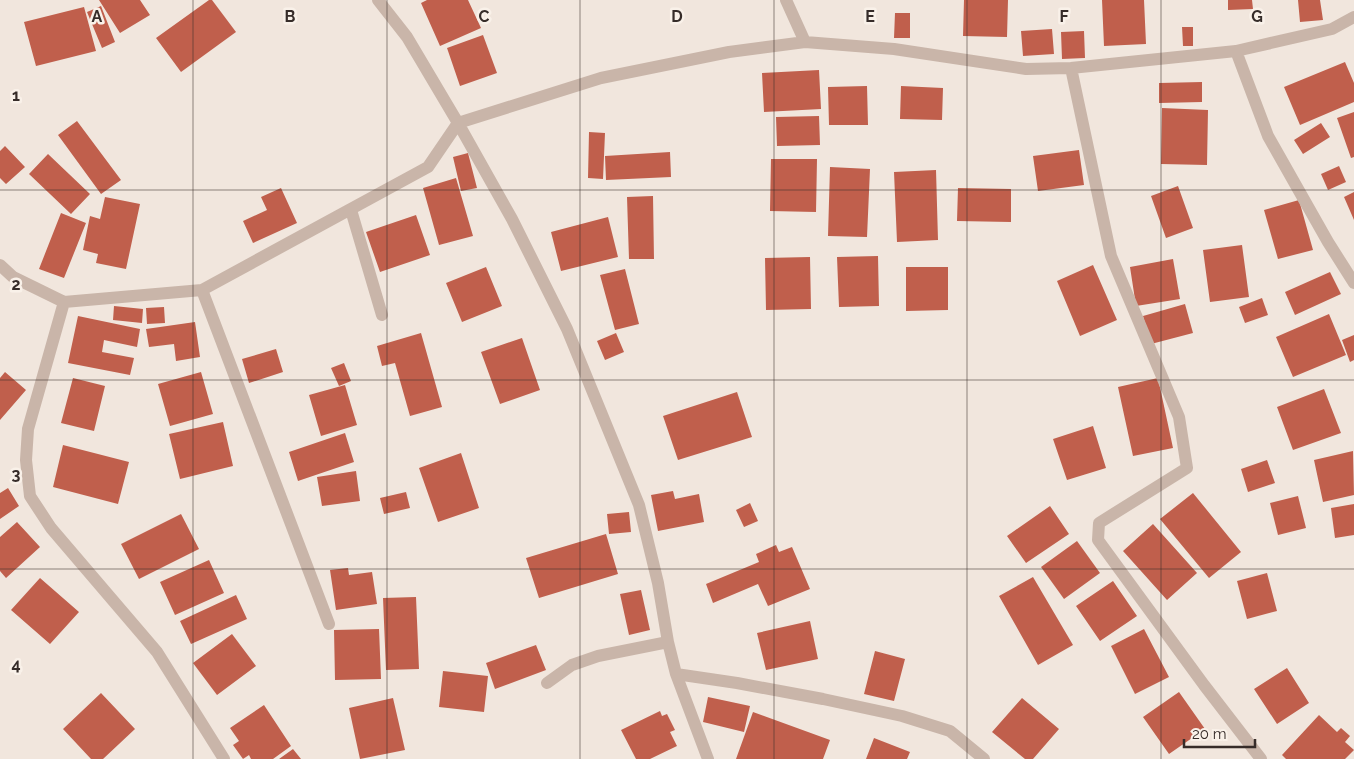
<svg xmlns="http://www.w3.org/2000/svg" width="1354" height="759" font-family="Raleway,sans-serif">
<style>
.building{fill:#c05f4c}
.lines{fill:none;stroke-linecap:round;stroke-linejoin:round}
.minor{stroke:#c9b5a9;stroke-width:12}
.grid{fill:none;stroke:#362c29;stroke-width:1;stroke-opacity:0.55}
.grid-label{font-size:16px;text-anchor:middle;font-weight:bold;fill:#362c29;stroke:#f9f1e9;stroke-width:5;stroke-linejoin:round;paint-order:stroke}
</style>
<rect width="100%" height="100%" fill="#f1e6dd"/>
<path class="building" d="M99,0H140L150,15L120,33Z
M209,0H212L236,32L181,72L156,38Z
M427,0H468L481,28L440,46L421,3Z
M964,0H1008L1007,37L963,36Z
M1102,0H1144L1146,44L1104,46Z
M1228,0H1252L1253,9L1228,10Z
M1298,0H1320L1323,20L1300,22Z
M101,6L115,42L102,48L87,12Z
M84,7L96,51L36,66L24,22Z
M895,13H910V38H894Z
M1182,27H1193V46H1183Z
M1052,29L1054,54L1023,56L1021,31Z
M1084,31L1085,58L1062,59L1061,32Z
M483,35L497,73L460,86L447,48Z
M1345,62L1354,83V102L1300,125L1284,87Z
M819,70L821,109L764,112L762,73Z
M1202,82V102L1159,103V83Z
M867,86L868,125H829L828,87Z
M901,86L943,88L942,120L900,119Z
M1162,108L1208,110L1207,165L1161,164Z
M1354,112V157L1351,158L1337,118Z
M819,116L820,145L777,146L776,117Z
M77,121L121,180L101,194L58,135Z
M1321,123L1330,137L1303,154L1294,140Z
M589,132L605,133L603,179L588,178Z
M5,146L25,167L6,184L0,178V151Z
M1079,150L1084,185L1038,191L1033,156Z
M670,152L671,177L606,180L605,156Z
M468,153L477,188L461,191L453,157Z
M48,154L90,194L71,214L29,174Z
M771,159H817L816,212L770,211Z
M1339,166L1346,182L1328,190L1321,174Z
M830,167L870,169L867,237L828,236Z
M936,170L938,240L897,242L894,172Z
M456,178L473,236L439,245L423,188Z
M1178,186L1193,228L1166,238L1151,196Z
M281,188L297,223L253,243L243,221L267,210L261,197Z
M958,188L1011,189V222L957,221Z
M1354,192V220L1344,197Z
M653,196L654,259H629L627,197Z
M105,197L140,204L126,269L96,263L98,254L83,250L90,216L100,219Z
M1299,200L1313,250L1278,259L1264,210Z
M61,213L86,223L64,278L39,269Z
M416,215L430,255L380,272L366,232Z
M608,217L618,257L561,271L551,232Z
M1242,245L1249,297L1210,302L1203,250Z
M878,256L879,306L839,307L837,257Z
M810,257L811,309L766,310L765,258Z
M1173,259L1180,299L1136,306L1130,267Z
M1093,265L1117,320L1080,336L1057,281Z
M486,267L502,306L462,322L446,283Z
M906,267H948V310L906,311Z
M625,269L639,324L615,330L600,275Z
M1330,272L1341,294L1295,315L1285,292Z
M1262,298L1268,315L1245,323L1239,307Z
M1185,304L1193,333L1151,344L1143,316Z
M114,306L143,309L142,323L113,320Z
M164,307L165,323L147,324L146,308Z
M1329,314L1346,355L1293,377L1276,337Z
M78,316L140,329L137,347L104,340L102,352L134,358L130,375L68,363Z
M195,322L200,357L176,361L174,344L149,347L146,329Z
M421,333L442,407L410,416L395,363L382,366L377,346Z
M616,333L624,352L605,360L597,341Z
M1354,335V360L1350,362L1342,340Z
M522,338L540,390L500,404L481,352Z
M276,349L283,372L249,383L242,359Z
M344,363L351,381L339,386L331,368Z
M5,372L26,390L0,420V378Z
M201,372L213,414L170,426L158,384Z
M73,378L105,386L94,431L61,423Z
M1158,378L1173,448L1133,456L1118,387Z
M345,385L357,425L321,436L309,395Z
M1324,389L1341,433L1293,450L1277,407Z
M737,392L752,437L678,460L663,416Z
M223,422L233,466L180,479L169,434Z
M1093,426L1106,468L1067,480L1053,439Z
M345,433L354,462L298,481L289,452Z
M63,445L129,462L118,504L53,487Z
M1353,451L1354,495L1323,502L1314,460Z
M461,453L479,508L438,522L419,468Z
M1267,460L1275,483L1248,492L1241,469Z
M356,471L360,501L322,506L317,477Z
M8,488L19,506L0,519V493Z
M673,491L675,499L699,494L704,522L658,531L651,495Z
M406,492L410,508L384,514L380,498Z
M1193,493L1241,552L1209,578L1160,519Z
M1298,496L1306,528L1278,535L1270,503Z
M750,503L758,521L744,527L736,510Z
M1354,504V535L1335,538L1331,508Z
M1050,506L1069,534L1026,563L1007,536Z
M629,512L631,532L609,534L607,514Z
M181,514L199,549L139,579L121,544Z
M17,522L40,547L6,578L0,571V537Z
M1153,524L1197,573L1167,600L1123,551Z
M606,534L618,574L539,598L526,558Z
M1077,541L1100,573L1064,599L1041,567Z
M776,545L779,552L792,547L810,589L768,606L758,584L713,603L706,584L759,562L756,554Z
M209,560L224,593L175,615L160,582Z
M348,568L349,575L372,572L377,604L336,610L330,570Z
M1267,573L1277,611L1247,619L1237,581Z
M1033,577L1073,645L1038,665L999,596Z
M40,578L79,612L50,644L11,610Z
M1113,581L1137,616L1100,641L1076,606Z
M641,590L650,630L629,635L620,594Z
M236,595L247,619L191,644L180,621Z
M416,597L419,669L386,670L383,598Z
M810,621L818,659L766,670L757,633Z
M379,629L381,679L335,680L334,630Z
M1144,629L1169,677L1135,694L1111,646Z
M232,634L256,666L217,695L193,663Z
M536,645L546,670L495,689L486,663Z
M875,651L905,659L894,701L864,694Z
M1287,668L1309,703L1277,724L1254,689Z
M443,671L488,676L484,712L439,707Z
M1179,692L1205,729L1169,754L1143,717Z
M101,693L135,729L103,759H91L63,729Z
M708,697L750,706L744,732L703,722Z
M393,698L405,750L360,759L349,708Z
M1022,698L1059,729L1033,759H1025L992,732Z
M264,705L291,746L273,759H251L249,755L243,759L233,745L239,741L230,728Z
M660,711L662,716L667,714L675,730L670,732L677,746L650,759H636L621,730Z
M753,712L830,740L823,759H736Z
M1319,715L1337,732L1341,728L1350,736L1345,742L1354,750L1345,759H1286L1282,755Z
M874,738L910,752L907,759H866Z
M293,749L301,759H279Z"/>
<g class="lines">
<path class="minor" d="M378,0L407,37L458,123L601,78L729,52L805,42L894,49L1026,69L1071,68L1236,51L1332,29L1354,17
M786,0L805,42
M1236,51L1268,136L1328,242L1354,283
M1071,68L1111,256L1179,417L1187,468L1099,523L1098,540L1204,685L1261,759
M351,210L382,315
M0,265L13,277L64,302L202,290L428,167L458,123L512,219L567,329L639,505L658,583L668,642L676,674L708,759
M202,290L329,624
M64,302L28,429L26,460L30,496L51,528L157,652L224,759
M676,674L737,683L823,699L902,716L950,731L984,759
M547,683L572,665L598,656L668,642"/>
</g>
<path class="grid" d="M193,0V759M387,0V759M580,0V759M774,0V759M967,0V759M1161,0V759M0,190H1354M0,380H1354M0,569H1354"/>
<g class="grid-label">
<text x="97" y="22">A</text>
<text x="290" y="22">B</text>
<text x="484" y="22">C</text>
<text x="677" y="22">D</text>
<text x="870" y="22">E</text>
<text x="1064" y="22">F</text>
<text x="1257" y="22">G</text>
<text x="16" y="101">1</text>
<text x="16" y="290">2</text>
<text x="16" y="480">3</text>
<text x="16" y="670">4</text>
</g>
<path d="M1184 739v8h71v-8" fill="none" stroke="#362c29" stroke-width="2.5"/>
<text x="1192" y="739" font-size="15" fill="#362c29" stroke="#f9f1e9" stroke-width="4" paint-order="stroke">20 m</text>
</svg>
